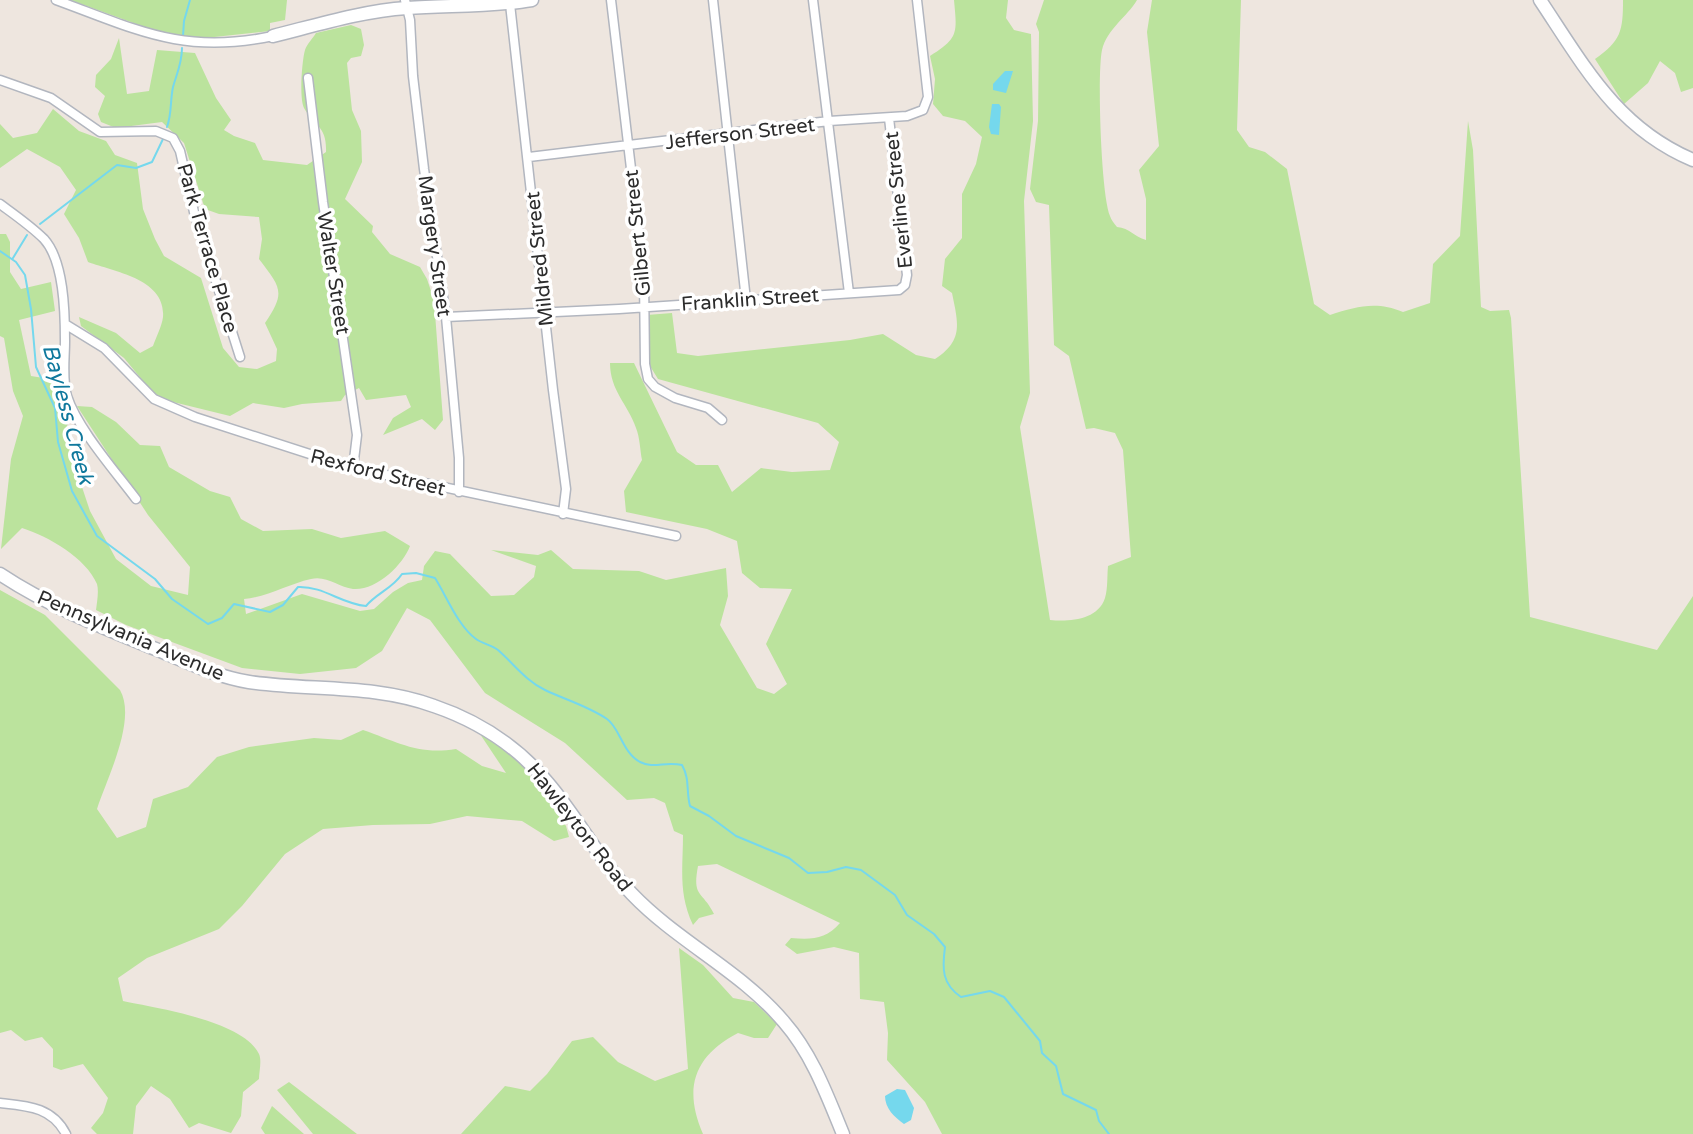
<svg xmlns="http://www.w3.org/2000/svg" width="1693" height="1134" font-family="'Varela Round',sans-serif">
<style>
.green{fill:#bbe39d}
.water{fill:#75d8ed}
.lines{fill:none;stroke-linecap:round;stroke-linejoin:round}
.stream{stroke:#75d8ed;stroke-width:2}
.street-casing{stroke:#b2b6bf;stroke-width:11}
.secondary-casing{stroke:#b2b6bf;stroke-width:15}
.street{stroke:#fff;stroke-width:8}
.secondary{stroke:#fff;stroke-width:12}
.labels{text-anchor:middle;stroke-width:7;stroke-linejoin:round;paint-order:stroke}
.street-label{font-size:20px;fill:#2c2c2c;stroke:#fff}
.water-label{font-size:22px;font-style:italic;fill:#10799d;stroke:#fff}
</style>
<rect width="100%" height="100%" fill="#eee6df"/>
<path class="green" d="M70,0H287L285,20L270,23V31L205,38L161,33Z
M954,0H1008L1006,18L1014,30L1031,34L1033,121L1024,201L1030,393L1020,427L1050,620C1069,622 1098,620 1105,598C1108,588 1107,576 1108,566L1131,557L1123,450L1115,433L1094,428L1086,429L1069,356L1054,345L1049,205L1036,202L1030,189L1038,121L1039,32L1036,24L1044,0H1137C1127,17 1107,29 1102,50C1097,73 1101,195 1110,216C1111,220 1114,223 1117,227C1130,228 1134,237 1146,240V199L1139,170L1159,146L1147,32L1152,0H1241L1237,130L1249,147L1265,152L1287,169L1314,304L1330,315C1357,306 1377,301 1403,312L1430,303L1433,264L1460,236L1468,121L1473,150L1481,307L1490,311L1509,310L1511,318L1530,617L1657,650L1693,596V1134H942L925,1102L887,1060L888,1033L884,1002L860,999L859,953L834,947L797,954L785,945L791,938C812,940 826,939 840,923L717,864L698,866C692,898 702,890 714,914L699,918L693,925C678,893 683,868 683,835L674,831L665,803L654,798L627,800L565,743L485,693L430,620L407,608L382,651L356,668L300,674L242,668L126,625L96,610C97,602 99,591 97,584C86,558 48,536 22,528L1,549L11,459L23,416L13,391L4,338L0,336V234H6L10,242V272L21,289L51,282L55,311L19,320L31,376L56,380L70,419L64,433L90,511L116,559L151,586L188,595L190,567L148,515L77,406L92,407L116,422L140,445L160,446L169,467L210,491L230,497L241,519L263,531L312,529L341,538L385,531L410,546C403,565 376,591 353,589C339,587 326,575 311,579C288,584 268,597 244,599L246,614L302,594L360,611L374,609L393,592L408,583L422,580L424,566L435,551L450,554L491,596L514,595L534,577L536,566L491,550L538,555L551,550L573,569L639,571L666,580L726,568L728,596L720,625L757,688L774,694L787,684L766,644L792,589L760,588L742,573L737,541L707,529L626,512L624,491L642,460C640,450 640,438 636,428C628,404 610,391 610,363H634L677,452L696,465H718L732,492L761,468L792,472L830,470L839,442L818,423L658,379L650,366L647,315L672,313L677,353L698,356L850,340L883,334L916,355L935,359C964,340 958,323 952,293L942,286L945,259L962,238V194L976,164L982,137L965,121L943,116L933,104L935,79L930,56C959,38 957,33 954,0Z
M1623,0H1693V88L1681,92L1675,73L1660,61L1648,83L1624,104L1595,59C1621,41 1623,31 1623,0Z
M351,25L361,29L364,45L361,56L351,58L347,63L352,110L361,131L362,162L345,199L373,226L372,232L390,254L420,267L427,279L434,300L443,420L435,430L422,419L383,435L393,418L411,407L406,395L366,400L359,388L345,395L341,401L302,404L284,408L253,403L230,416L169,401L153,393L124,358L81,326L79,317L116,333L140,353L153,346C156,337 162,326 163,317C166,279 115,272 88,262L79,238L64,214L76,190L60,167L27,149L0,168V124L13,138L37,133L53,109L79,131L106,141L115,155L137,163L143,209L155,239L164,256L201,278L223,348L239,367L257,369L276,361L277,349L265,323C286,292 281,288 259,259L262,239L259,217L219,214L205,209L184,143L162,122L116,128L101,122L98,114L105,96L95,87L96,75L111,59L119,38L127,94L149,91L157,50L195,53L216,98L231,120L224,130L234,136L255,143L263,160L307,165L326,152C327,126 315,127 304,108C299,98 302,60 305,50C307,44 313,38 316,33Z
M0,590L45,615L120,690C137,720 107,778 97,809L117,838L146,827L153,799L188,787L217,757L249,747L314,738L341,740L363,730C398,742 417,755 456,749L482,766L506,773L480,734L517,758L566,826L569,837L554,841L522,821L467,816L430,824L373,825L323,829L285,854L242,906L219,929L147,958L118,978L123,1001C156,1008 244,1021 259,1054C262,1061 259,1072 259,1079L243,1092L241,1116L231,1133L199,1123L189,1128L170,1099L151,1086L136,1106L133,1134H97L91,1128L103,1113L108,1098L83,1064L61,1070L53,1067V1049L42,1037L25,1041L11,1030L0,1033Z
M679,948L703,965L733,998L754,1002L777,1024L768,1038H754L738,1033C694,1056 683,1088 703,1134H461L505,1086L530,1091L547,1074L572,1041L593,1037L618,1062L655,1081L688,1069Z
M289,1082L357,1134H313L277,1090Z
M272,1106L304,1134H265L261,1128Z"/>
<path class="water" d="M1005,71H1013L1006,93L993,90V84Z
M992,104H999L1001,107L999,135L991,134L989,127Z
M897,1089L905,1090L914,1108L911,1120L904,1124C894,1117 885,1108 885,1096Z"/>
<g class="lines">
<path class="stream" d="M183,36L184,21L190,0
M167,127C172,113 170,101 173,87C177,73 182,63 182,48
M40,224L117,165L136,168L152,162L163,139
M0,251L16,262L25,275L31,309L36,367L55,408L58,442L72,491L97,536L155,579L172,599L208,624L222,618L234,604L270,612L283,605L298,587C324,586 341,604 366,606C377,593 393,588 402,574L416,573L435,578C447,597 458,626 476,639C483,644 492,645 498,650C514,664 526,681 545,690C566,700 588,706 607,719C620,728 622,752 640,762C654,769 665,761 682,765C690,779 686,791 690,806L709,816L736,836L789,858L808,873L827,872L846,867L861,870L895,895L907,915L934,934L945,947C942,969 942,984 961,997L990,991L1004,997L1040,1041L1042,1053L1056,1066L1063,1094L1096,1110L1099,1121L1109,1134
M13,258L27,235"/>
<defs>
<path id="street" d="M56,0C138,30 183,55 273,36
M405,0L410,20L413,76L424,169L446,317L459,458V492
M611,0L644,278L645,364L648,379L655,387L675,398L708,408L722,420
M713,0L746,300
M813,0L849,293
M510,4L553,390L566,489L563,514
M308,78L323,202L357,435L353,468
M0,80L51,98L100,132L156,131L173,138L180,151L194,212L240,357
M529,157L829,121L907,116L923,110L928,97L917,0
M0,204C15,215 31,226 44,239C64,261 65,312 65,341C65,359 62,379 67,396C77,428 115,471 136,499
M446,317L619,309L899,290L905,285L907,275L889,118
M65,324L104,348L154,399L195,417L353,468L676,536
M0,1103C28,1106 52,1107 66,1134"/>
<path id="secondary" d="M1540,0C1584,66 1617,128 1693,160
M273,36C317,25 362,11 407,8C449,5 490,7 532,0
M0,574C48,606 104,628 158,650C187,662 217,677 249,682C311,691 374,684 434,706C478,721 518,747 548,783C578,818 599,860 632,894C678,942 741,971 784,1022C812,1054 827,1095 843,1134"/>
</defs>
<use href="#street" class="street-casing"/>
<use href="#secondary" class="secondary-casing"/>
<use href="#street" class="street"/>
<use href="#secondary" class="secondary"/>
</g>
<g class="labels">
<g class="street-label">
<text transform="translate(740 133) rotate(-7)" y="7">Jefferson Street</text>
<text transform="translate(898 200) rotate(-96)" y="7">Everline Street</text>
<text transform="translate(637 233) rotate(-96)" y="7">Gilbert Street</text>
<text transform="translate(435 246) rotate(82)" y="7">Margery Street</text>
<text transform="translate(208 248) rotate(74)" y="7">Park Terrace Place</text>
<text transform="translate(539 259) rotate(-96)" y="7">Mildred Street</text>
<text transform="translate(334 273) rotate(81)" y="7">Walter Street</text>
<text transform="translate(750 299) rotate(-4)" y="7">Franklin Street</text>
<text transform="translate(378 472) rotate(14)" y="7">Rexford Street</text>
<text transform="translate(131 635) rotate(23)" y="7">Pennsylvania Avenue</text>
<text transform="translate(580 827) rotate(52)" y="7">Hawleyton Road</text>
</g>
<g class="water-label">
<text transform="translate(69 414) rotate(75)" y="8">Bayless Creek</text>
</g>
</g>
</svg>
